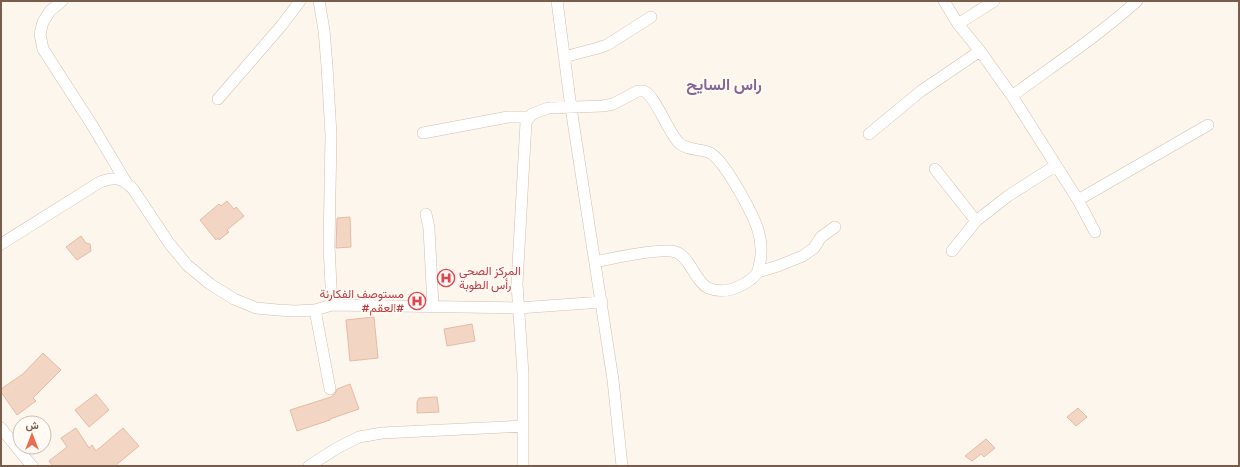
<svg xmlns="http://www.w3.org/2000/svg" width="1240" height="467" font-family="Signika,Vazirmatn,sans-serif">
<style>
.building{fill:#f3d5c3;stroke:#e6bba3}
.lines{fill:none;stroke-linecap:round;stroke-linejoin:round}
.minor-casing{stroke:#d1beb0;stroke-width:12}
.minor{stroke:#fff;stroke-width:11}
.labels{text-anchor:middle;stroke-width:3.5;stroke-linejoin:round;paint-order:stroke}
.health-label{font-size:12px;fill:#be3a42;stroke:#fffaf3;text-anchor:start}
.district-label{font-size:16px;font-weight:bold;fill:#846695;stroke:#fffaf3}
</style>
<rect width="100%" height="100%" fill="#fdf6ec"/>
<path class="building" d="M227,201L234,209L236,207L244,216L227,230L229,232L219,240L218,238L216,240L200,220L219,204L221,206Z
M350,217L351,247L336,248L337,218Z
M81,236L86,243L90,244L91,251L77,260L66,247Z
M374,317L378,358L350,361L346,320Z
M472,324L475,341L447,346L444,329Z
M43,353L61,370L33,398L36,401L17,415L1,392V389L23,374Z
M350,384L359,409L330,419V420L297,431L290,410L331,397L335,394L337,389Z
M96,394L109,410L89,427L75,410Z
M437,397L439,412L417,413V402L419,398Z
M1078,408L1087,417L1076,426L1067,417Z
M76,428L89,448L92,445L96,451L123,428L139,446L115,466H53L49,461L67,447L61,438Z
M986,439L995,448L984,457L981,454L972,461L965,456Z"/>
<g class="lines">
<defs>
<path id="minor" d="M62,1L50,11L43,22L40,34L43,49L92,125L126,182
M319,1L324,30L327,66L331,135L329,246L332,305
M557,1L571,108L613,380L622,466
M944,1L958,24L980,51L1012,96L1078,200L1095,232
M958,24L994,1
M564,57L598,48L607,45L651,17
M1012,96C1054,65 1098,36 1137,1
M218,99L282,25L300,1
M423,133L508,117H529
M869,134L921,91L980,51
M935,169L976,221
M1078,200L1208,125
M426,214L429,228L433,306
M1,244L100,182C116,176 122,178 133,189L169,243L187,265L210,284L234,299L256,308L278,310L294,311L315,310L332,305L518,308L602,302
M952,251L976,221L1008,196L1055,166
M758,272L778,266L803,256L814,248L821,237L835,227
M315,310L330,389
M1,428L32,466
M309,466L337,448L359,437L382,433L523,426
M523,466V374L517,284L526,122L532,114L548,108L603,106L613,104L638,91H644C656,97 668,132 679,143C687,150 699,149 708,152C719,155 735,184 741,194C753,216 765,236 760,262C759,265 759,268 758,271C755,278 746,283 740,286C730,291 718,292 708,288C695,281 690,257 676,252C661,247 613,258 595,262"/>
</defs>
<use href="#minor" class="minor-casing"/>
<use href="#minor" class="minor"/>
</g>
<defs>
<symbol id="hospital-ring" viewBox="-11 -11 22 22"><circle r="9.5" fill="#fffaf3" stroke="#e0444e" stroke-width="1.5"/><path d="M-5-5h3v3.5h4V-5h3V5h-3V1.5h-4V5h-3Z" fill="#e0444e"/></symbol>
</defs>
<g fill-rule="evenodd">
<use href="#hospital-ring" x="436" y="268" width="20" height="20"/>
<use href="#hospital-ring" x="407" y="291" width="20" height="20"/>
</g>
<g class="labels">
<g class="health-label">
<text x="459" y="275">المركز الصحي<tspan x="459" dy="14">رأس الطوبة</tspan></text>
<text x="404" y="298" text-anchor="end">مستوصف الفكارنة<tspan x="404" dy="14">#العقم#</tspan></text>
</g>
<g class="district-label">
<text x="724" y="90">راس السايح</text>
</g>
</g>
<rect width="1240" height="467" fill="none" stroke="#7a5c4d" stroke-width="4"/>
<g transform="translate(32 435)"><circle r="19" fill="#fffaf3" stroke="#cabbb1"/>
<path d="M0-3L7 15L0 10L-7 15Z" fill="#e76f51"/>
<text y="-6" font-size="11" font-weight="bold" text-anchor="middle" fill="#7a5c4d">ش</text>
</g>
</svg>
